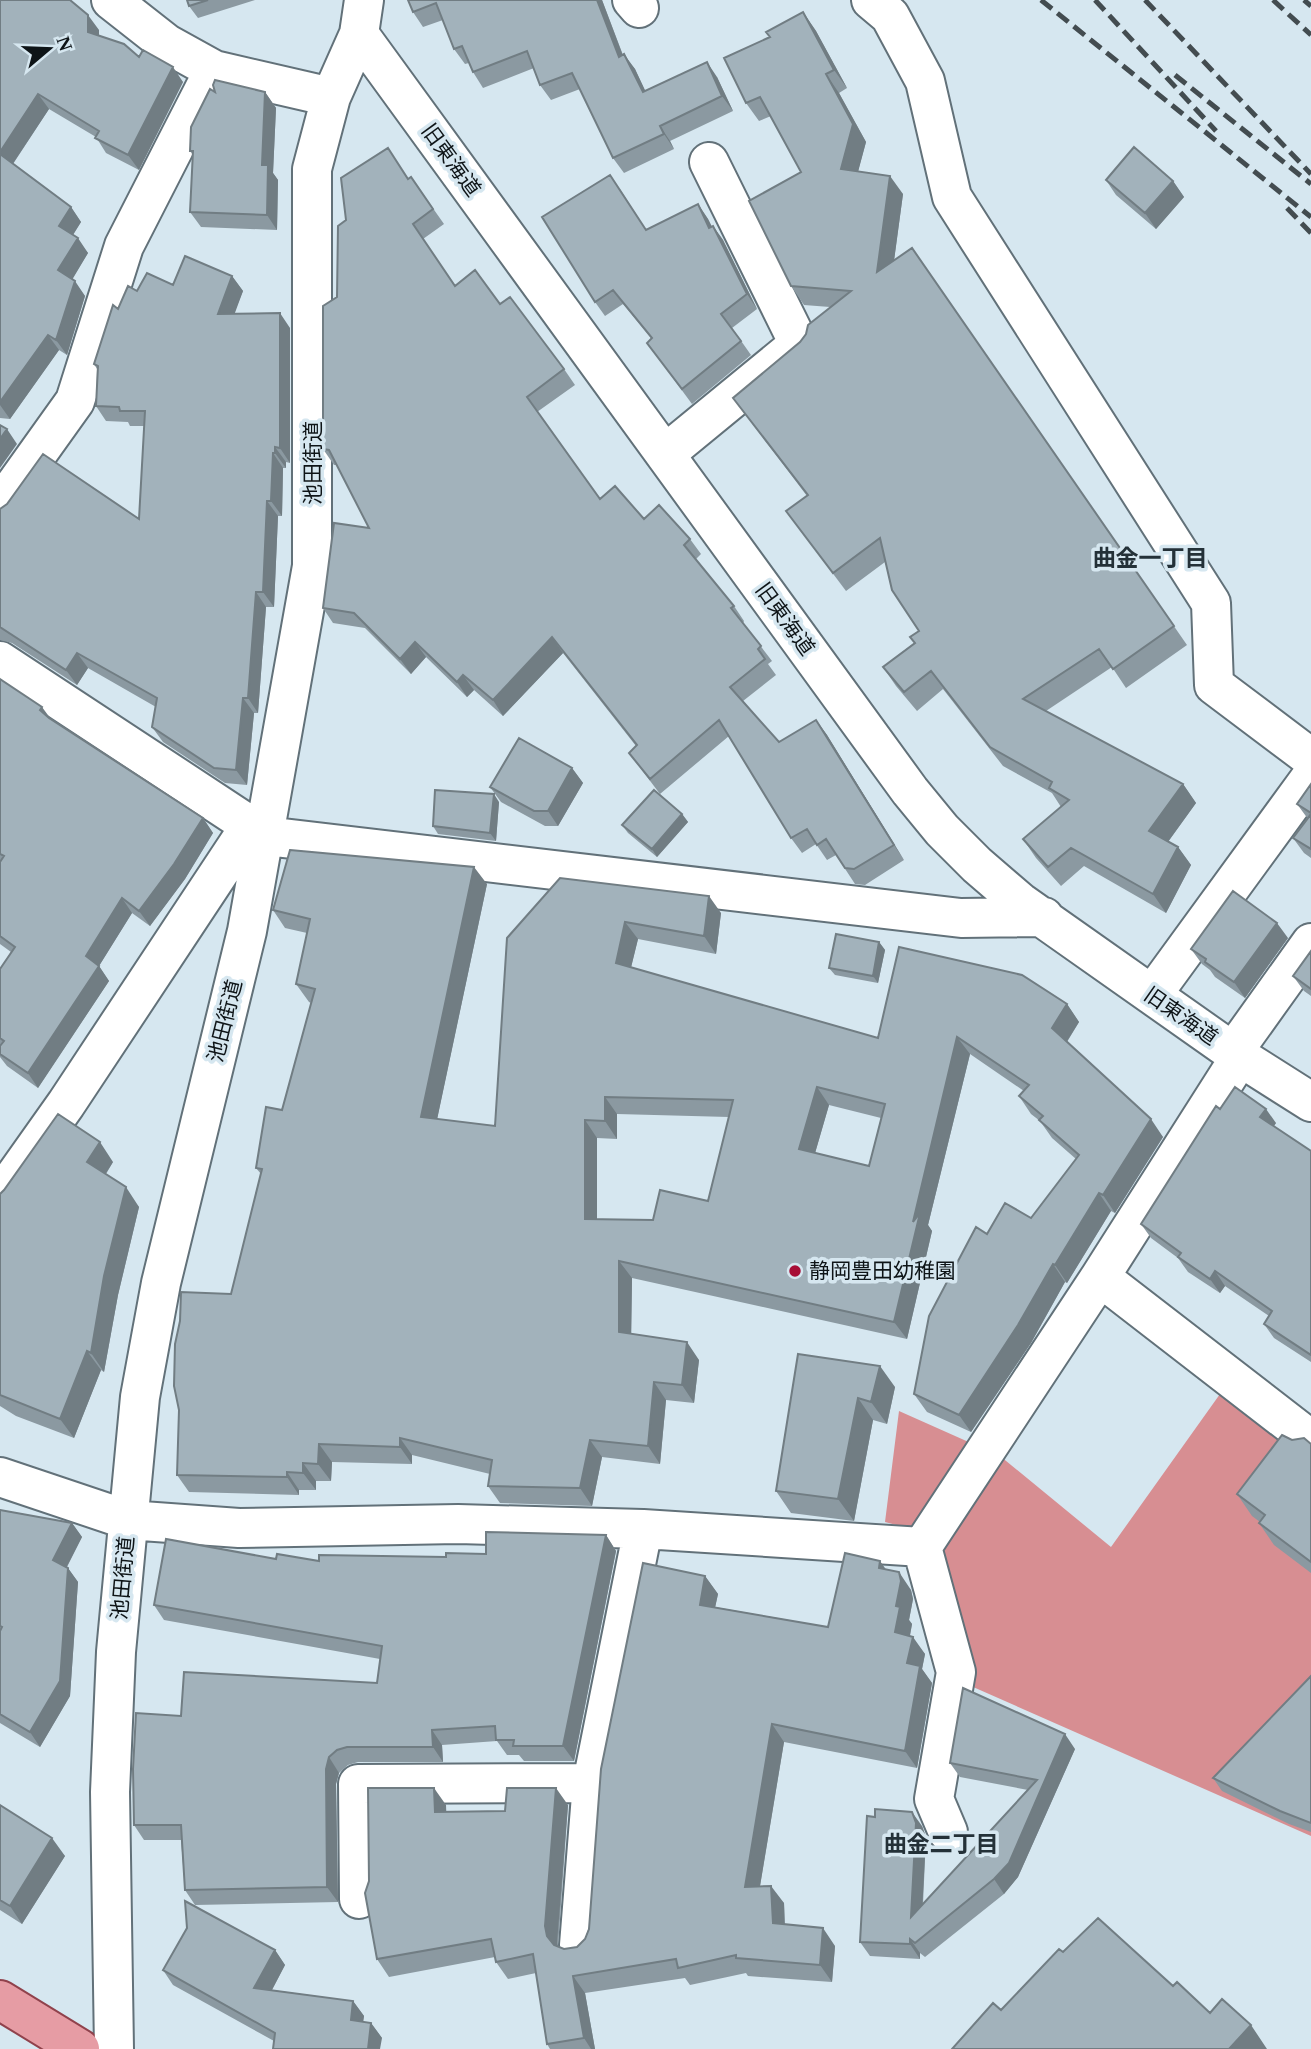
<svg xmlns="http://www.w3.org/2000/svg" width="1311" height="2049" font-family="'Times New Roman','Noto Sans JP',serif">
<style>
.forest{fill:#d78e92}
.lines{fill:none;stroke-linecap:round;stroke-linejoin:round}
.minor-casing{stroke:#627179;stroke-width:42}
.major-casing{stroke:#90424c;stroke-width:42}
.minor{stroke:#fff;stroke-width:38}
.major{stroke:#e69ca4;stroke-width:38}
.rail{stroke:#434c50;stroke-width:5;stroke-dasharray:14 7;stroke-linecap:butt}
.wall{fill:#8b99a1;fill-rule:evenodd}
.shaded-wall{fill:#717d83}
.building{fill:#a2b2bb;stroke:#717d83;stroke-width:2;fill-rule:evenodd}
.poi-dot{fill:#a70e36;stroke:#d6e7f0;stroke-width:2.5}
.labels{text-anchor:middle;stroke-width:7;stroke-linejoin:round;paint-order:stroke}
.street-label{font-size:21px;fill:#0e1417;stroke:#d6e7f0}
.poi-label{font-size:21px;fill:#0e1417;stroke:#d6e7f0;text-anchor:start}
.neighbourhood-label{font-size:23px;font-weight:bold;fill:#243138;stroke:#d6e7f0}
</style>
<rect width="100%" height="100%" fill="#d6e7f0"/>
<path class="forest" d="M1225,1387L1311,1454V1836L964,1683L942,1537L885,1522L899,1411L1000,1456L1111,1547Z"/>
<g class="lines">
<defs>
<path id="minor" d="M111,0L167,44L214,70L331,97
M632,0L639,8
M871,0L890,16L925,81L952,197L1211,603L1214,685L1311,758
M359,34L910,791L942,830L977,865L1020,902L1240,1057L1311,1102
M665,454L799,344L709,162
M0,506L75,401L124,246L214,70
M0,661L266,836L961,918L1044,917
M1152,995L1311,777
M1233,1052L1311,943
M0,1197L66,1104L250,826
M1100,1277L1311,1440
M0,1477L128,1520L239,1528L458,1524L643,1529L592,1783L579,1945
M643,1529L922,1547
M948,1832L934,1799L956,1672L922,1547L1100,1277L1240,1057
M359,1899L358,1784L592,1783
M114,2049L110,1792L116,1652L140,1397L161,1283L247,931L312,566V169L331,97L359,34L364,0"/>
<path id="major" d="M0,2000L80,2049"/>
</defs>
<use href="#minor" class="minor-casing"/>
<use href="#major" class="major-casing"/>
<use href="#minor" class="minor"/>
<use href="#major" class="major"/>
<path class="rail" d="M1041,0L1311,217
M1095,0L1216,131
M1145,0L1311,174
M1273,0L1311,35
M1304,0L1311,6
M1175,75L1311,184
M1287,208L1311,233"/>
</g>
<path class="wall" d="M0,0L99,30V36L139,57L183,82L139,170L106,153L96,137L49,109L13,164L71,207L81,222L73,235L88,253L72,279L85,296L67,355L59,350L10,419L0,418Z
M187,0H255L198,18L189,6Z
M408,0H602L623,55L635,69L645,91L717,77L733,111L670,141L674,149L624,173L613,158L580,89L551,100L540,85L534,68L483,88L473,72L469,63L465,64L454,49L443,20L423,27L413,12Z
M803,12L816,31L847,88L839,93L866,142L858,171L903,194L894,260L912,248L1187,645L1126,688L1112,667L1046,711L1183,784L1196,803L1168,842L1178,847L1191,865L1166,913L1084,866L1061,886L1036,858L1023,839L1061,807L1052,793L1003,766L943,689L917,711L896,686L883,667L914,643L919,631L885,562L846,591L786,511L807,496L733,398L800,342L830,307L804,305L791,286L801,172L771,116L759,121L746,103L770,37Z
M215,92H265L276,108L273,173L278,180L277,230L201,227L190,212L193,155L190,151Z
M411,177L444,224L423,239L455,286L500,304L564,369L575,385L537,412L600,499L690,539L701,554L696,559L734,606L744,621L743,623L772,661L768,664L776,675L743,701L779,742L816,720L827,735L904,860L865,885L855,884L836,855L827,860L816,844L802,853L791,838L729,736L660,794L629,753L636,746L563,653L503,716L474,690L467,697L426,657L411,674L365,628L333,623L323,608L369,528L337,465H334L323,449L337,297L346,220Z
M1106,180L1173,181L1184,197L1156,229L1116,195Z
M620,189L646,230L698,204L708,219L712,227L713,226L723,240L757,309L732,328L751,355L692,404L647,343L652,339L623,304L605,316L595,302Z
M232,276L243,291L234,313L290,328V463L286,462V468H283L282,516H278L274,607H266L258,713H254L247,785L225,783L163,742L152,727L156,707L88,668L77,685L12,643L0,640V509L139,519L144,426H130L128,422L106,421L96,406L97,369L94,364L118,309L137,291Z
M0,679L51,719L203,818L213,833L185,879L150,926L132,913L99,966L109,981L38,1088L7,1066L0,1057V969L11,952L0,944Z
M572,768L583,783L558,826H545L501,802L490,787Z
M1311,784V858L1304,853L1293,838L1308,819L1297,804Z
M499,802L496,841L438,834L433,826Z
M682,814L688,822L657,857L628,833L622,825Z
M560,878L721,913L716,954L638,939L631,967L878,1038L1067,1004L1079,1022L1067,1042L1163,1137L1115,1213L1111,1211L1067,1283L1065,1282L1031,1343L971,1432L927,1412L914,1394L987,1234L1031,1218L1076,1159L1052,1138L1040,1121L1031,1114L1019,1096L1024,1091L970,1054L928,1225L932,1231L907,1339L632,1278L631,1334L699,1360L694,1403L666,1400L660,1464L602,1457L592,1506L500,1503L488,1486L490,1474L412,1455V1464L332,1462L331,1481H316V1490H299V1495L189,1492L177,1475L231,1294L261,1174L256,1168L282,1110L311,1003L309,1002L296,984L307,933L285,928L273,910L487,884L437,1119L495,1126ZM829,1105L881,1118L869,1166L815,1153ZM617,1114L729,1117L708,1201L653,1220L597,1219V1138L617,1139Z
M1288,938L1245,998L1215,977L1210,970L1202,964L1191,949Z
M879,942L885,950L878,983L835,975L829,968Z
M1311,951V996L1304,991L1293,976Z
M1220,1109L1276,1123L1274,1126L1311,1151V1362L1274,1338L1264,1324L1269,1316L1225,1286L1220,1293L1188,1272L1178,1258L1151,1238L1141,1224Z
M113,1162L106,1174L139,1207L118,1295L104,1372L101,1370L74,1438L16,1416L0,1406V1194Z
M798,1354L895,1387L887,1424L873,1420L854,1521L791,1513L776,1491Z
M1292,1440L1311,1444V1573L1274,1545L1259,1523L1260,1522L1252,1516L1237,1494Z
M0,1510L72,1523L82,1537L67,1567L78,1582L70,1696L40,1747L0,1723Z
M606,1535L616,1551L574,1761H524L519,1755H507L497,1741L442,1745L443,1762H358L348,1765L339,1773L336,1784L338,1902L195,1905L185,1890L181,1840H144L134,1825L181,1716L377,1683L380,1659L164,1620L154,1605L276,1559L319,1561L446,1557L486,1554Z
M886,1569L911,1590L913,1599L909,1620L912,1624L910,1636L925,1654L922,1669L932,1683L917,1768L784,1742L760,1886L784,1903L785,1924L835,1946L832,1982L748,1976L746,1973L690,1985L685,1978L585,1993L595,2049H550L547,2044L536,1973L508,1979L496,1962L495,1957L389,1977L377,1959L446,1805V1812L505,1811L568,1805L558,1947L564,1949L577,1947L585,1939L705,1576L718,1594L715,1607L828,1627Z
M1311,1676V1832L1289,1824L1222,1791L1213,1778Z
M1075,1749L1018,1877L1004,1894L925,1957L920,1953V1959L870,1956L860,1942L922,1826L926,1837L923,1904L1028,1790L960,1777L950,1763Z
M0,1805L65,1856L22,1924L0,1910Z
M275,1950L285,1965L272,1990L353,2001L364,2016L363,2022L371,2023L382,2038L274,2041L173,1985L163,1970Z"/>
<path class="shaded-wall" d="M597,0H602L629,72L619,57Z
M803,12L816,31L847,88L834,70Z
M88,15L99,30V47L88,32Z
M624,54L635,69L653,107L643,92Z
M707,62L717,77L733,111L722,96Z
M173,67L183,82L139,170L128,155Z
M826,74L839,93L866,142L854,187L841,169Z
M265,92L276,108L273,173L278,180L277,230L267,215L262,165Z
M38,94L49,109L10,168L0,154V152Z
M660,126L670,141L674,149L664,134Z
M890,176L903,194L890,291L877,272Z
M1173,181L1184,197L1156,229L1145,213Z
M698,204L708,219L720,243L709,228Z
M71,207L81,222L69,241L59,226Z
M713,226L723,240L757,309L747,294Z
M78,238L88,253L69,285L58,270Z
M232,276L243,291L229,329L218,314Z
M75,281L85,296L67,355L56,340Z
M280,313L290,328V463L280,448Z
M48,335L59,350L10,419L0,405V402Z
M7,429L17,444L0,468V439Z
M275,447L286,462V468L275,453Z
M273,453L283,468L282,516L271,501Z
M267,501L278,516L274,607L263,592Z
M256,592L266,607L258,713L248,698Z
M552,637L563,653L503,716L493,700Z
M415,642L426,657L411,674L400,659Z
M77,653L88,668L77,685L66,670Z
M463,675L474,690L467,697L457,682Z
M243,698L254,713L247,785L236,770Z
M42,707L53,722L40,710Z
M816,720L827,735L904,860L894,845Z
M572,768L583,783L558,826L548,811Z
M1183,784L1196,803L1162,850L1149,831Z
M494,794L499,802L496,841L490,833Z
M682,814L688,822L657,857L652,849Z
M203,818L213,833L185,879L150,926L139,911Z
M1178,847L1191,865L1166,913L1153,894Z
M474,867L487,884L434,1134L421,1117Z
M709,896L721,913L716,954L704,936Z
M122,898L132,913L99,966L109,981L38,1088L28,1073L86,956Z
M625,922L638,939L628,980L616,963Z
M1277,923L1288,938L1245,998L1234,982Z
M879,942L885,950L878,983L873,976Z
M1067,1004L1079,1022L1064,1046L1052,1028Z
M957,1037L970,1054L928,1225L932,1231L907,1339L894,1322L913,1222Z
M817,1087L829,1105L811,1167L799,1149Z
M605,1097L617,1114V1139L605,1121Z
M1266,1109L1276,1123L1270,1131L1260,1117Z
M1151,1119L1163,1137L1115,1213L1103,1195Z
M585,1120L597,1138V1236L585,1219Z
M100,1142L113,1162L101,1181L87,1162Z
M126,1187L139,1207L118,1295L104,1372L91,1353L104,1276Z
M1099,1193L1111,1211L1067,1283L1055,1265Z
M619,1261L632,1278L631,1350L619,1332Z
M1053,1264L1065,1282L1031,1343L971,1432L959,1415Z
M1215,1271L1225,1286L1220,1293L1210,1279Z
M687,1342L699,1360L694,1403L682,1385Z
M87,1351L101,1370L74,1438L60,1419Z
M880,1366L895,1387L887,1424L871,1402Z
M654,1382L666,1400L660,1464L648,1446Z
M858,1398L873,1420L854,1521L838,1499Z
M400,1438L412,1455V1464L400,1447Z
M590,1440L602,1457L592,1506L580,1488Z
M319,1444L332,1462L331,1481L318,1464Z
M303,1463L316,1481V1490L303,1473Z
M287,1472L299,1490V1495L287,1477Z
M72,1523L82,1537L63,1574L53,1560Z
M606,1535L616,1551L574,1761L563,1746Z
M880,1561L892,1578L879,1568Z
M68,1568L78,1582L70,1696L40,1747L30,1732Z
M899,1572L911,1590L913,1599L909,1620L912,1624L907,1650L895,1632Z
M705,1576L718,1594L712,1622L700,1605Z
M913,1637L925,1654L922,1669L932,1683L917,1768L905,1751L907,1663Z
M772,1724L784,1742L757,1904L745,1887Z
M432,1730L442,1745L443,1762L433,1747Z
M1065,1734L1075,1749L1018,1877L1004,1894L994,1879Z
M329,1757L339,1773L336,1784L338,1902L327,1887L326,1769Z
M434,1788L446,1805L447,1830L435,1812Z
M556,1788L568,1805L557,1943L559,1954L547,1936L545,1926Z
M912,1812L922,1826L926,1837L921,1931L911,1917Z
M52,1838L65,1856L22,1924L10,1906Z
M771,1886L784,1903L785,1940L773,1923Z
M823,1928L835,1946L832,1982L820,1965Z
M910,1939L920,1953V1959L910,1944Z
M275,1950L285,1965L265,2003L254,1988Z
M573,1976L585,1993L595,2049H591L584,2038Z
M353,2001L364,2016L361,2035L351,2020Z
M371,2023L382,2038L380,2049H368Z
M1251,2025L1267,2049H1229Z"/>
<path class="building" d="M0,0H70L88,15V32L124,44L139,57L143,50L173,67L128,155L95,138L99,131L38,94L0,152Z
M187,0H208L189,6Z
M408,0H597L619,57L624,54L643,92L707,62L722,96L660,126L664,134L613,158L572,73L540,85L527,51L473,72L462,46L454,49L436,3L413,12Z
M803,12L834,70L826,74L853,124L841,169L890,176L877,272L912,248L1174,626L1113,669L1099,649L1023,699L1183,784L1149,831L1178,847L1153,894L1071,848L1048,867L1023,839L1069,800L1049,788L1052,782L990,747L931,671L904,692L883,667L915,643L910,637L919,631L892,590L880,538L833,573L786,511L808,495L733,398L800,342L806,334L808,325L851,291L791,286L749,201L801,172L760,97L746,103L724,58L770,37L766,32Z
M215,80L265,92L262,165H268L267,215L190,212L193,151H190L191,127L210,89L215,92L213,85Z
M1134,147L1173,181L1145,213L1106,180Z
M388,148L408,179L411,177L433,209L413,224L455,286L475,270L500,304L510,297L564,369L527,397L600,499L615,486L644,519L659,505L690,539L684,545L734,606L731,608L761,646L758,649L765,659L730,687L779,742L816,720L894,845L854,869L845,868L826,839L817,845L807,829L791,838L719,720L650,779L629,753L637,745L552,637L493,700L463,675L457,682L415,642L400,659L354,613L323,608L334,523L369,528L329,450L323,449V306L337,297L338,226L346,220L341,178Z
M0,154L71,207L59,226L78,238L58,270L75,281L56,340L48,335L0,402Z
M610,175L646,230L698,204L709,228L713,226L747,294L721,314L741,341L682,389L647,343L652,338L613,290L595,302L542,217Z
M185,256L232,276L218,314L280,313V448L275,447V453H273L271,501H267L263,592H256L248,698H243L236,770L214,768L152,727L157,698L77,653L66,670L0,627V509L7,504L43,454L139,519L145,411H120L119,407L96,406L98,366L94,364L113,305L118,309L128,286L137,291L147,273L173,285Z
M0,425L7,429L0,439Z
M0,679L42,707L40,710L49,718L203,818L174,864L139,911L122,898L86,956L99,966L28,1073L0,1054V1046L4,1041L0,1038V969L15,947L0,936V862L4,856L0,854Z
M519,738L572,768L548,811H534L490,787Z
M1311,784V813L1297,804Z
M435,790L494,794L490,833L433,826Z
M654,790L682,814L652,849L622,825Z
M1311,814V849L1293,838Z
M290,850L474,867L421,1117L495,1126L507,938L560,878L709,896L704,936L625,922L616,963L878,1038L899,947L1022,975L1067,1004L1052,1028L1151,1119L1103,1195L1099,1193L1055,1265L1053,1264L1018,1325L959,1415L914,1394L929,1316L976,1227L987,1234L1005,1203L1031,1218L1079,1155L1039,1120L1043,1116L1019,1096L1029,1085L957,1037L913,1222L920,1213L894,1322L619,1261V1332L687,1342L682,1385L654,1382L648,1446L590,1440L580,1488L488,1486L492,1460L400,1438V1447L319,1444L318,1464L303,1463V1473L287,1472V1477L177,1475L179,1410L174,1386L175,1344L180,1321L181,1292L231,1294L262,1169L256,1168L266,1107L282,1110L315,989L296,984L310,919L273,910ZM817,1087L885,1104L869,1166L799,1149ZM605,1097L733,1100L708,1201L660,1190L653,1220L585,1219V1120L605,1121Z
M1233,891L1277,923L1234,982L1205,962L1206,959L1191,949Z
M836,934L879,942L873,976L829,968Z
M1311,951V989L1293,976Z
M1235,1087L1266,1109L1260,1117L1311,1151V1355L1264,1324L1272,1311L1215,1271L1210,1279L1178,1257L1181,1253L1141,1224L1216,1106L1220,1109Z
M58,1114L100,1142L87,1162L126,1187L104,1276L91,1353L87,1351L60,1419L0,1395V1194L4,1190Z
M798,1354L880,1366L871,1402L858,1398L838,1499L776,1491Z
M1282,1435L1292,1440L1304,1438L1311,1444V1562L1259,1523L1265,1515L1237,1494Z
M0,1510L72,1523L53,1560L68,1568L60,1681L30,1732L0,1714V1631L2,1627L0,1626Z
M486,1532L606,1535L563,1746H513L514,1740H496L495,1726L432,1730L433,1747H347L337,1750L329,1757L326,1769L327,1887L185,1890L181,1825H134L133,1769L136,1713L181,1716L184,1672L377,1683L382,1646L154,1605L166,1539L276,1559L277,1554L319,1561V1555L446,1557V1553L486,1554Z
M845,1553L880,1561L879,1568L899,1572L901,1581L896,1606L900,1607L895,1632L913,1637L907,1663L920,1666L905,1751L772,1724L745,1887L771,1886L773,1923L823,1928L820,1965L736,1958V1955L678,1968L676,1959L573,1976L584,2038L547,2044L533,1954L496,1962L491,1939L377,1959L365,1893L369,1881L368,1788H434L435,1812L505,1811L507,1788H556L545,1926L547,1936L554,1945L564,1949L577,1947L585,1939L589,1929L601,1769L643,1563L705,1576L700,1605L828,1627Z
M1311,1676V1823L1280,1811L1213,1778Z
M963,1688L1065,1734L1009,1863L994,1879L915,1943L910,1939V1944L860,1942L867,1816L875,1817V1809L912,1812L916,1823L911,1917L1037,1780L950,1763Z
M0,1805L52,1838L10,1906L0,1900Z
M185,1901L275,1950L254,1988L353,2001L351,2020L371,2023L368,2049H273L275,2033L163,1970L187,1928Z
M1098,1918L1173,1986L1177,1982L1210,2013L1222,1999L1251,2025L1229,2049H952L993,2003L1001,2010L1059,1949L1063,1952Z"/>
<circle class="poi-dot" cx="795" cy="1271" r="7"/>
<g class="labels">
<g class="street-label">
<text transform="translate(451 160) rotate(54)" y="7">旧東海道</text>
<text transform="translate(313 463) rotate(-90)" y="7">池田街道</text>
<text transform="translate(785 619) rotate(54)" y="7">旧東海道</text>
<text transform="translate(1181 1016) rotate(35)" y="7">旧東海道</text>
<text transform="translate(225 1021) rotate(-76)" y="7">池田街道</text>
<text transform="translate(123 1578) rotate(-85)" y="7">池田街道</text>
</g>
<g class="poi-label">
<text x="809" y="1278">静岡豊田幼稚園</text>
</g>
<g class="neighbourhood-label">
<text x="1150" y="566">曲金一丁目</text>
<text x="941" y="1852">曲金二丁目</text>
</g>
</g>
<g transform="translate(49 49) rotate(71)" stroke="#d6e7f0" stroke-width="5" paint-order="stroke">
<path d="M0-5L12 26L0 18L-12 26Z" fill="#0e1417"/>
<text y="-10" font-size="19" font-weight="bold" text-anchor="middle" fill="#0e1417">N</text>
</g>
</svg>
